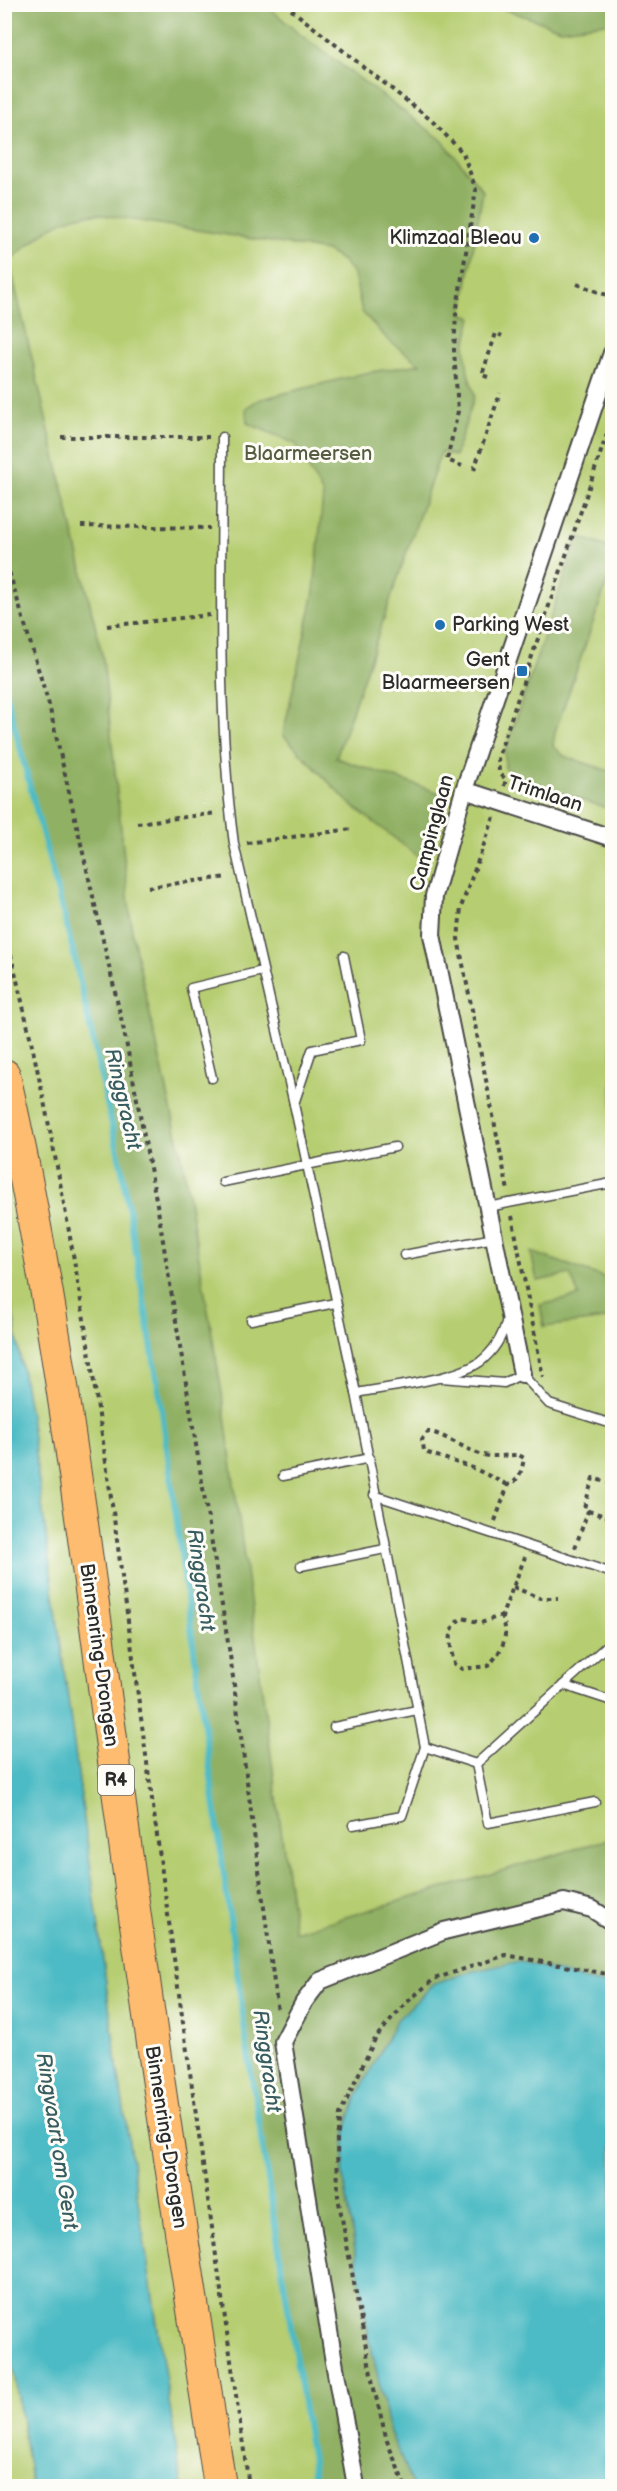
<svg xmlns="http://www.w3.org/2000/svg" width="617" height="2491" viewBox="0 0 617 2491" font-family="'Balsamiq Sans',sans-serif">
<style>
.green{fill:#b6cd71;stroke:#707c4e;stroke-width:1.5}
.forest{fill:#90b063;stroke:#5e6e47;stroke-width:1.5}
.water{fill:#4dbbc5;stroke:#3c7378;stroke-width:1.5}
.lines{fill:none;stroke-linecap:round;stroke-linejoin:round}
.stream{stroke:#4dbbc5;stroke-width:6}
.lane-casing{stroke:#494846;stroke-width:11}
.street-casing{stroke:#494846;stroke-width:20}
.highway-casing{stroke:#494846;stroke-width:34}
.path{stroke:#494846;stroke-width:4;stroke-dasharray:4.5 4.5;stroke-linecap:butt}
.lane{stroke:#fff;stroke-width:8}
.street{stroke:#fff;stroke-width:16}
.highway{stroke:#febc70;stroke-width:32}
.poi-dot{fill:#1f6fb2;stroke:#fdfcf7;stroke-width:2}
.labels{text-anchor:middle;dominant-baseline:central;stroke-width:6;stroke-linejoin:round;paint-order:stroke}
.shield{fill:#fdfcf7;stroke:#6a6a68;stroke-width:1.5}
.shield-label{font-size:18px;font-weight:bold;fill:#2b2b2b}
.poi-label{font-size:20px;fill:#2b2b2b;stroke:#fdfcf7;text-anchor:end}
.park-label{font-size:20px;fill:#555c40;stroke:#fdfcf7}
.street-label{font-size:20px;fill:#2b2b2b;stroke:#fdfcf7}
.water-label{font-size:21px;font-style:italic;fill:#375d61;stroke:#fdfcf7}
</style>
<rect width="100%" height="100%" fill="#fdfcf7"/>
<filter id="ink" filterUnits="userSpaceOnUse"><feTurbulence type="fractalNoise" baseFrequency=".0167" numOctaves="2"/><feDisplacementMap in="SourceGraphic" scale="12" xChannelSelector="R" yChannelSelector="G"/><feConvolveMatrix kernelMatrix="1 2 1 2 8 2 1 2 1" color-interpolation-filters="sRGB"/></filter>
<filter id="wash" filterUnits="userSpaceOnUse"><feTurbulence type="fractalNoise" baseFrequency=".008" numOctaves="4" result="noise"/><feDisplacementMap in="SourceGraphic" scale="24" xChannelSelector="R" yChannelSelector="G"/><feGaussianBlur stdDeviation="1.35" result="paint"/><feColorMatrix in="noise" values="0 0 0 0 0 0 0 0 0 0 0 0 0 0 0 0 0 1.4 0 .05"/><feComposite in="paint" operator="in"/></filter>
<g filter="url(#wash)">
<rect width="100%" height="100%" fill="#f6efde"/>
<g class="green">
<path d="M4 5H612V2486H182L117 2065 30 1416 5 1265Z"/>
<path d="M4 2308 32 2486H8L4 2464Z"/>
</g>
<g class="forest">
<path d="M5 5H266L297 32 442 140 483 191 462 314 472 317 465 346 468 373 475 395 455 456 441 452 336 758 440 793 424 861 349 803 283 735 314 592 323 495 296 444 247 423 246 408 258 400 365 373 420 364 389 341 362 312 354 274 343 261 327 251 97 214C58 214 38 238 9 261L103 659 132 933 182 1158 221 1387 295 1932 612 1838V1986L587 1981 396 2021 356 2099 346 2131 343 2174 369 2337 390 2432 413 2486H316L247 2047 160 1397 122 1170 72 947 5 687Z"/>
<path d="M492 5H612V22L561 29Z"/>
<path d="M578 536 612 549V568L555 732 553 746 564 756 612 772V810L526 782 505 768V751Z"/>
<path d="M531 1252 612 1280V1318L544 1327 540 1305 579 1296 570 1274 537 1281Z"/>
</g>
<g class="water">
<path d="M4 1265 30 1416 117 2065 182 2486H32L4 2308Z"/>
<path d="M520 1961 587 1981 612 1986V2486H413L390 2432 369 2337 343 2174 346 2131 356 2099 396 2021 433 1985 466 1973Z"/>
</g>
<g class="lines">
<path class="stream" d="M4 687 72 947 122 1170 160 1397 247 2047 316 2486"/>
</g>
</g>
<g filter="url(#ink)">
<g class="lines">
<defs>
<g id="lane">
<path d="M222 437C222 572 216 710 234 844L294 1104 356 1393"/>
<path d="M212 1078 191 988 262 971"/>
<path d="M294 1104 312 1050 361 1040 344 956"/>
<path d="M223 1182 395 1147"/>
<path d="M488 1207 612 1183"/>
<path d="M404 1255 494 1238"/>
<path d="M251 1320 335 1303"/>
<path d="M441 1378 504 1383 522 1374 549 1404 612 1424"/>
<path d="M283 1476 370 1458"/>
<path d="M374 1495 612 1573"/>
<path d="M301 1566 385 1549"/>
<path d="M563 1685 612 1701"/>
<path d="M334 1727 417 1710"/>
<path d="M425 1747 476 1764 612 1641"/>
<path d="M476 1764 488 1823 595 1802"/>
<path d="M353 1825 402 1816 425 1747 356 1393C388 1387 454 1380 480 1362 494 1351 503 1336 507 1319"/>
</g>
<g id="street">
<path d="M464 790 612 838"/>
<path d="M522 1374 432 935 434 896 464 790 612 353"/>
<path d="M356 2486 333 2356 283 2042 304 2002 320 1981 444 1931 564 1902 592 1909 612 1922"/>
</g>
<path id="highway" d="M4 1075C58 1313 86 1556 119 1798 149 2028 185 2257 220 2486"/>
</defs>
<use href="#lane" class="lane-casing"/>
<use href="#street" class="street-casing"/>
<use href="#highway" class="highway-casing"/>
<g class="path">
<path d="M284 4 431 120 463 153 476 190 456 314 454 350 458 411 447 460 462 466"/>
<path d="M577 284 612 297"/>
<path d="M488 377 482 375 496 333 502 336"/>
<path d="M61 437H209"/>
<path d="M474 470 500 393"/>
<path d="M81 526 210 528"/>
<path d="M4 555 49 705 124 1031 158 1210 230 1655 278 2012"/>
<path d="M107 626 210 615"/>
<path d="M504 786 506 780 499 772 498 757 612 419"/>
<path d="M494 817 461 907 458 939 508 1191"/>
<path d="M137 823 217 813"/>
<path d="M247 843 352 829"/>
<path d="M148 887 227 877"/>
<path d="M4 928C72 1193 107 1463 143 1733 177 1984 213 2235 249 2486"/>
<path d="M512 1216 543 1377"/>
<path d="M588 1511 612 1518"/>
<path d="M495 1521 508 1485C520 1481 522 1469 524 1458L519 1455C507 1455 492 1458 480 1454 466 1450 438 1431 428 1432L422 1439 424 1450 428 1453 473 1468 508 1485"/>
<path d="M575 1548 588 1511 584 1508 593 1478 612 1484"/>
<path d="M513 1587 540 1598H558"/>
<path d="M502 1615C509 1636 504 1649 488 1666L462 1669 454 1664C451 1649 445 1626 463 1618L481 1623 502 1615 525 1557"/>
<path d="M405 2486 387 2441 373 2385 338 2197 337 2140 340 2114 376 2037 406 2003 434 1979 506 1955 607 1974 612 1968"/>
</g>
<use href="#lane" class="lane"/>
<use href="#street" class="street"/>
<use href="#highway" class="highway"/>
</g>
</g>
<g class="poi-dot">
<circle cx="534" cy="238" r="6"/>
<circle cx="440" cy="625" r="6"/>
<rect x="516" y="665" width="12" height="12" rx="3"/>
</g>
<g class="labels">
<rect class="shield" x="98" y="1765" width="36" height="30" rx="4.5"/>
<g class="shield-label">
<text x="116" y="1780">R4</text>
</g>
<g class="poi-label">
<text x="522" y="238">Klimzaal Bleau</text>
<text x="452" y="625" text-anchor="start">Parking West</text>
<text x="510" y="660">Gent<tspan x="510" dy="23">Blaarmeersen</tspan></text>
</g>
<g class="park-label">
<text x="308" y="454">Blaarmeersen</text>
</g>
<g class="street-label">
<text transform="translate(545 794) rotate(18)">Trimlaan</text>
<text transform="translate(432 833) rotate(-75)">Campinglaan</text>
<text transform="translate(99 1655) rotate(82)">Binnenring-Drongen</text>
<text transform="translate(166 2137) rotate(81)">Binnenring-Drongen</text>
</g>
<g class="water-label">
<text transform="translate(123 1099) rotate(77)">Ringgracht</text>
<text transform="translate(201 1580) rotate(82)">Ringgracht</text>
<text transform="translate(267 2061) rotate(82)">Ringgracht</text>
<text transform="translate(57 2141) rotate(81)">Ringvaart om Gent</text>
</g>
</g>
<rect width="617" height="2491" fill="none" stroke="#fdfcf7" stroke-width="24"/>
</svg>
